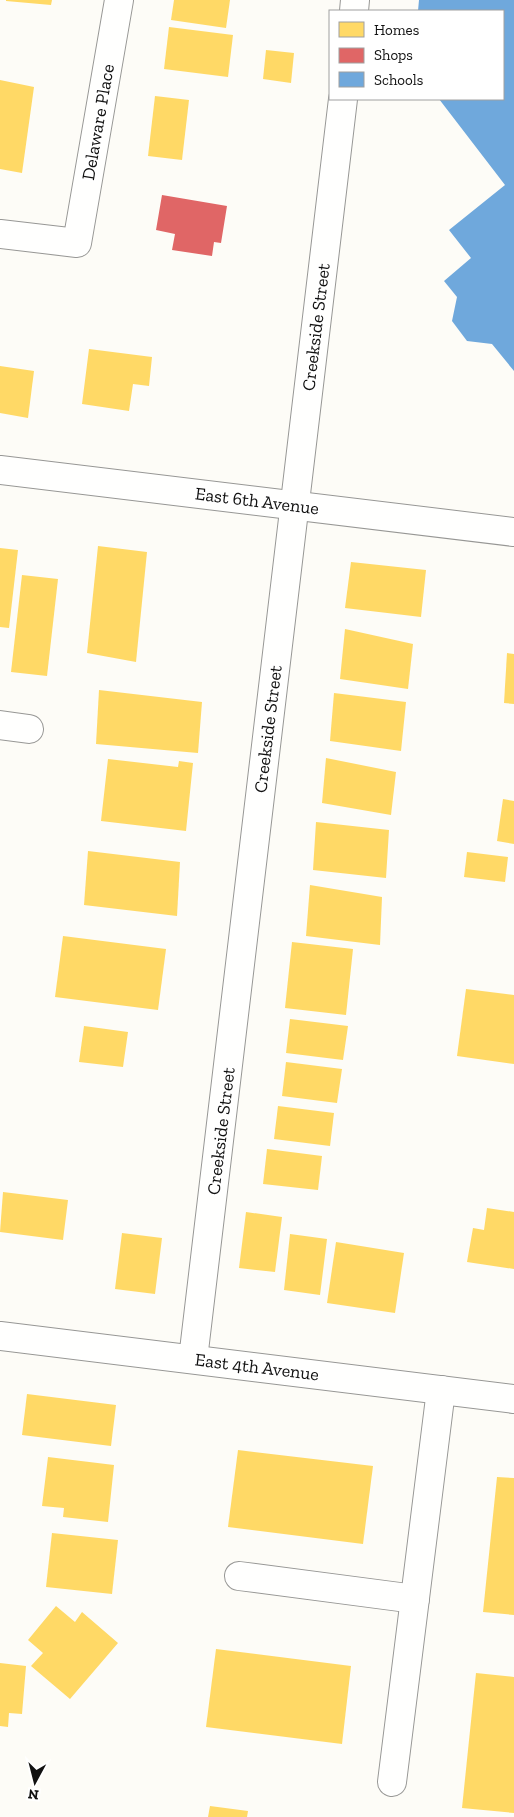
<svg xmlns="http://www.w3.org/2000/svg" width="514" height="1817" viewBox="0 0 514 1817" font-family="'Zilla Slab',serif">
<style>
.homes{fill:#ffd966}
.shops{fill:#e06666}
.schools{fill:#6fa8dc}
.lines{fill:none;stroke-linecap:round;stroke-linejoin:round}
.minor-casing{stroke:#979795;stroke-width:30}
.minor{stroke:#fffffe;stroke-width:28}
.labels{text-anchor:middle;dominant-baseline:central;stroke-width:5;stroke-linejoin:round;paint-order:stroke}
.street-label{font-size:18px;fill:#111;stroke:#fff}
</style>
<rect width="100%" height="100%" fill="#fdfcf7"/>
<g class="homes">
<path d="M6 0H52L51 5 6 1Z"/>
<path d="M174 0H230L226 28 171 20Z"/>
<path d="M169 27 233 35 228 77 164 69Z"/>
<path d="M266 50 294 53 291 83 263 79Z"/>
<path d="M0 80 34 87 22 173 0 169Z"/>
<path d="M155 96 189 100 182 160 148 156Z"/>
<path d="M89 349 152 357 149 386 133 384 129 411 82 404Z"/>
<path d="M0 366 34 371 28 418 0 413Z"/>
<path d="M98 546 147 552 136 662 87 653Z"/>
<path d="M0 548 18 550 9 628 0 627Z"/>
<path d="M351 562 426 570 421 617 345 608Z"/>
<path d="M22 575 58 579 47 676 11 672Z"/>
<path d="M345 629 413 644 408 689 340 679Z"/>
<path d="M507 653 514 654V704L504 703Z"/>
<path d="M99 690 202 702 198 753 96 744Z"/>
<path d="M334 693 406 702 401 751 330 741Z"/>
<path d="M326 758 396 772 391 815 322 803Z"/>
<path d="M108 759 178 767 179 761 193 763 186 831 101 821Z"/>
<path d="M503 799 514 801V844L497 841Z"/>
<path d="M316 822 389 830 386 878 313 870Z"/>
<path d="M88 851 180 862 177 916 84 905Z"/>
<path d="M467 852 508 857 505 882 464 877Z"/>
<path d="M310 885 382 897 380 945 306 936Z"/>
<path d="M63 936 166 949 158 1010 55 997Z"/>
<path d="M292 942 353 949 346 1015 285 1008Z"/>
<path d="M466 989 514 995V1064L457 1056Z"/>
<path d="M290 1019 348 1026 343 1060 286 1053Z"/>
<path d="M84 1026 128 1032 123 1067 79 1062Z"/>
<path d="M286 1062 342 1069 337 1103 282 1096Z"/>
<path d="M278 1106 334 1113 330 1146 274 1139Z"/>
<path d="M267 1149 322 1156 318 1190 263 1184Z"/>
<path d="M3 1192 68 1200 63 1240 0 1232Z"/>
<path d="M487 1208 514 1212V1269L467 1262 473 1228 484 1230Z"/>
<path d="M246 1212 282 1217 275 1272 239 1268Z"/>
<path d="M122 1233 162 1238 155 1294 115 1289Z"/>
<path d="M290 1234 327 1239 320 1295 284 1290Z"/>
<path d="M336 1242 404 1253 395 1313 327 1303Z"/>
<path d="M27 1394 116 1405 111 1446 22 1435Z"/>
<path d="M238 1450 373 1466 363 1544 228 1527Z"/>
<path d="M48 1457 114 1465 108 1522 63 1517 64 1508 42 1506Z"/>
<path d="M497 1477 514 1478V1615L483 1612Z"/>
<path d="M52 1533 118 1540 112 1594 46 1587Z"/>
<path d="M56 1606 75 1622 82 1612 118 1643 70 1699 31 1666 43 1653 28 1640Z"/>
<path d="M216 1649 351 1666 342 1744 206 1727Z"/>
<path d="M0 1663 26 1666 22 1714 9 1713 8 1727 0 1726Z"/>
<path d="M476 1673 514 1677V1813L462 1808Z"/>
<path d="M210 1806 248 1811 247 1817H208Z"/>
</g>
<path class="shops" d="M162 195 227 206 221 243 214 242 212 256 172 250 175 234 156 230Z"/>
<path class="schools" d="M419 0H514V371L492 344 467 341 452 321 457 297 444 281 471 258 449 230 505 185 439 99H503V11H418Z"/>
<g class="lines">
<defs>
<g id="minor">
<path d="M354 11 355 0"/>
<path d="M0 234 77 243 119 0"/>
<path d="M0 470 514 532"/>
<path d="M0 725 29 729"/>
<path d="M0 1336 514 1399"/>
<path d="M193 1359 343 99"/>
<path d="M239 1576 415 1599"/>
<path d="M392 1782 441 1390"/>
</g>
</defs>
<use href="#minor" class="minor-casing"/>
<use href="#minor" class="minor"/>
</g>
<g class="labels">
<g class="street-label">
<text transform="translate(98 122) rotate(-80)">Delaware Place</text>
<text transform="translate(316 327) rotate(-83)">Creekside Street</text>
<text transform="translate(257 501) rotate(7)">East 6th Avenue</text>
<text transform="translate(268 729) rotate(-83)">Creekside Street</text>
<text transform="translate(221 1131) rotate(-83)">Creekside Street</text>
<text transform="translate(257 1367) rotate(7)">East 4th Avenue</text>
</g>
</g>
<rect x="329" y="10" width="175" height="90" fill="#ffffff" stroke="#a0a0a0"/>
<rect x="339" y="22" width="25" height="15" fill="#ffd966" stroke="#a0a0a0"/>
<text x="374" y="35" font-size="15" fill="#111111">Homes</text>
<rect x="339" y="48" width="25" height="15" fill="#e06666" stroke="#a0a0a0"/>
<text x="374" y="60" font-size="15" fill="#111111">Shops</text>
<rect x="339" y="72" width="25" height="15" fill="#6fa8dc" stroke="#a0a0a0"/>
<text x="374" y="85" font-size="15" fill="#111111">Schools</text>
<g transform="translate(35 1782) rotate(187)" stroke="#ffffff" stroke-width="4" paint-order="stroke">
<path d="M0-4L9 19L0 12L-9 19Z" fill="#111111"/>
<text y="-8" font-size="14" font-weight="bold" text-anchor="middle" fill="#111111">N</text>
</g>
</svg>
